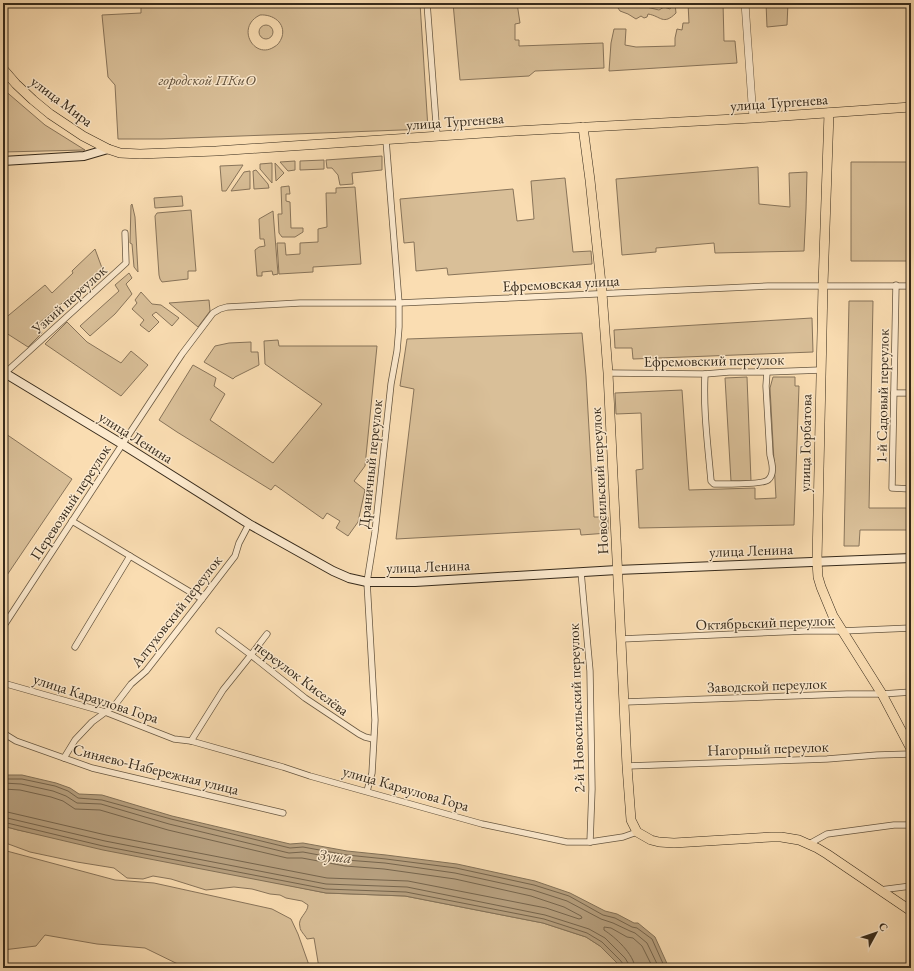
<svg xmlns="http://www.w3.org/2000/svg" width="914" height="971" viewBox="0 0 914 971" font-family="'EB Garamond',serif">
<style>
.green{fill:#d9bf98;stroke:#88745a;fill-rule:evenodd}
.water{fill:#b7a07f;stroke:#837157}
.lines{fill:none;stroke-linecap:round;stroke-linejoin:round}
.shore{stroke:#76654d;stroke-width:1}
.minor-casing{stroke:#675741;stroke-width:7}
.tertiary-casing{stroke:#675741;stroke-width:8}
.secondary-casing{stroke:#362a1b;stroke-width:10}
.primary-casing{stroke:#362a1b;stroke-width:10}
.minor{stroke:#fce9cd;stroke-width:5.5}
.tertiary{stroke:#fce9cd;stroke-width:7}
.secondary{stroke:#fce9cd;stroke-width:8}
.primary{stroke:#faddb2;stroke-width:9}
.labels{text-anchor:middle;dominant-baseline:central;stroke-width:3;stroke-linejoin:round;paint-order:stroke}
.park-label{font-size:15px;font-style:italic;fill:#5f4f3a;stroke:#fce9cd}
.street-label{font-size:15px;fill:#362a1b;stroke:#fce9cd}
.water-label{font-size:16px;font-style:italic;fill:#5d4d39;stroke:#fce9cd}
</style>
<rect width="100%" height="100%" fill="#faddb2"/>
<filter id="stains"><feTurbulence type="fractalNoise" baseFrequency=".005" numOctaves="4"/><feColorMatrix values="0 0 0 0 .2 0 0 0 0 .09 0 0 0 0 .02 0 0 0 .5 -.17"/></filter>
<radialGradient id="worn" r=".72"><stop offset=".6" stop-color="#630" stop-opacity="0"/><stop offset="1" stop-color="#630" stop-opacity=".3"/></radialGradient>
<g class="green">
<path d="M141 3H420L428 129 161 139H118L115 85 108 77 102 15 141 13ZM260 15C273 14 286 23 282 37 280 42 278 45 274 47 254 60 235 27 260 15Z"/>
<path d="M453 3H517L520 23 515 24V40H519V46L603 43 604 68 535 71 529 76 460 80Z"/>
<path d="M672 3H675L676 13C663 26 661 16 648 14L647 17 644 18 641 16 636 19 628 14 620 11 618 8C622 6 628 4 632 6L638 5 659 10 664 7 670 9 672 6Z"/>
<path d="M688 3H723L724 41H735L737 63 609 71 611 43 614 29H626L625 45 636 47 675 46V38L677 29 682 30 683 23H689Z"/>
<path d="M766 3H788L787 25 767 27Z"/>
<circle cx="266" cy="32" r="7"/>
<path d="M3 89 45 125 85 150 3 152Z"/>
<path d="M382 156V170L352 173 353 184 340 185 338 175 332 168H327L326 160Z"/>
<path d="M324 160V169L300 170V161Z"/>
<path d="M295 161V170L288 171 280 162Z"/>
<path d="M851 162H911V201H908L907 241H911V261H851Z"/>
<path d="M272 163V183L260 169V164Z"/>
<path d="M275 163 284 173 276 181Z"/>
<path d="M243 165 226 191H222L220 166Z"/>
<path d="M758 167 759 204 790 207 789 173 807 172 806 209 804 251 715 253 714 243 656 248V252L622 255 616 179Z"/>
<path d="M256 170 268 184 269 188 254 189 253 171Z"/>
<path d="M250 171V189L231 191 244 172Z"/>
<path d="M565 178 573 252 591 251 592 264 448 275 447 268 416 271 414 242 404 243 400 199 513 189 517 221 534 219 531 181Z"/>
<path d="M289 186 290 194H286V201L290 202 291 228H303V232L295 237H282L279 233 278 214H282L281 187Z"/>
<path d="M355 187 361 264 313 267V272L279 274 277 243H285L286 255 300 254V243L318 242V229L327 227 326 193H336V188Z"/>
<path d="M182 196 183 206 155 208 154 198Z"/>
<path d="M132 204 135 217 138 272 134 267 132 244 130 243 131 205Z"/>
<path d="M191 210 196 271H188V279L162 282 160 279 159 275 155 216 157 213Z"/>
<path d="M273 211 278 274 273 275 272 271 262 272V276H257L255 250 259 247 265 246 264 239H260L259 219Z"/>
<path d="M95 249 102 268 37 325 42 333 28 347 3 331V320L45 285 52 293 73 273 72 271 74 269Z"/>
<path d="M129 273 132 278 126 284 132 294 115 314 90 336 80 326 119 291 115 285Z"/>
<path d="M141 292 152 304 161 305 179 318 172 326 156 312 152 315 159 322 149 332 140 325 144 320 132 309 137 303 135 300Z"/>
<path d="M209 300 210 311 198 327 169 303Z"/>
<path d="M849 301H873L869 508H911V530H860L859 546H844Z"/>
<path d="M812 318 813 352 633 359 632 348H615L614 330Z"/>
<path d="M67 322 87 342 121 363 131 351 148 365 121 396 45 344Z"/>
<path d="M582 333 586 376 594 517H608V533L581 535 580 529 396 539 414 389 400 386 407 339Z"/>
<path d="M278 340 279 346H377L365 466 354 481 365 490 358 522 348 536 336 528 340 521 327 513 323 519 275 485 271 490 177 432 159 420 193 365 216 378 214 386 225 394 210 420 273 463 322 404 265 364 264 341Z"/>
<path d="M251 342V352H258L259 365 235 377 233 379 204 362 215 346 229 343Z"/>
<path d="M747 377 751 481H731L725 378Z"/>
<path d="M773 377H795V386H799L794 525 639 528 636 470 643 469 641 413 616 414 615 393 682 390 689 490 755 488V499L776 498 770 388Z"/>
<path d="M3 432 72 479 3 581Z"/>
<path d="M3 826 18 830 326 893 405 896 543 923 586 937 600 946 617 963 621 968H319L314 938 307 939C305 935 300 931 300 927 297 918 308 913 308 905L302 901 286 898 280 895 270 894 252 889 234 887 206 890 171 879 153 876 143 879 127 878 114 868 77 862 30 852 3 842Z"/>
<path d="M3 850 115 880 154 883 272 909 291 919 298 934 310 968H186L145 948 97 944 45 935 36 946 3 950Z"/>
</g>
<path class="water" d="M3 774 8 775H22L56 783 70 788 79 794 102 795 172 816 290 844 303 843 347 851 386 855 457 864 535 881 570 893 605 911 617 914 634 923H638L655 937 669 968H621L617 963 600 946 586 937 543 923 405 896 326 893 103 850 18 830 3 826Z"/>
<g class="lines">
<g class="shore">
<path d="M3 778 8 779H22L55 786 68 791 78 798 102 800 171 819 290 848 303 847 347 855 386 859 456 868 534 885 569 896 603 915 615 918 632 927 637 928 652 939 665 968"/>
<path d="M3 783 21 784 53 791 66 796 77 803 101 804 169 824 289 853 303 852 346 860 385 863 455 873 533 890 567 901 601 919 613 923 630 931 635 933 647 943 659 968"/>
<path d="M3 789 20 790 51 797 63 801 75 809 100 810 168 830 287 858H302L345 866 384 869 455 879 531 896 564 907 581 916 582 918 579 919 546 908 408 881 327 878 106 835 3 811"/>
<path d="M3 817 105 841 326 884 407 887 545 915 589 929 605 938 625 958 628 963 629 968"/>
<path d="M3 822 103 846 326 889 406 892 544 919 587 933 602 942 620 960 624 965V968"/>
<path d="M635 968C634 954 615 937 604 930V927L611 928 627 937 633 938 642 946 653 968"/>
</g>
<defs>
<g id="minor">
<path d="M427 3 437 136"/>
<path d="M896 285 892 488 911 489"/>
<path d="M5 373 126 263 125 233"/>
<path d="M608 373 705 374 729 372H767L821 370"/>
<path d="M705 374C703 410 708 446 711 481L714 484C724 484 762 485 768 480 775 474 772 463 770 455L766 386 767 372"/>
<path d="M894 393H911"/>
<path d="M72 521 130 556 202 599"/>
<path d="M581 572 590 671 592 789 590 842"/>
<path d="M3 627 110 463 182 354 213 313 220 309 227 307 300 303H399L768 286H911"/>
<path d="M219 631 251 655 305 698 359 734 365 737 373 739"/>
<path d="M621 639 805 631H842L911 628"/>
<path d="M75 647 130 556"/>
<path d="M3 683 105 712 174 739 191 741 283 767 310 776 482 824 567 842H590L623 837 637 832"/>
<path d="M624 702 847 694H882L911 692"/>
<path d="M3 733 16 741 92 768 283 813"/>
<path d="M191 741 223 690 251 655 267 634"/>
<path d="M64 758 75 740 92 722 115 705 131 684 146 671 202 599 235 556 239 543 249 524"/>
<path d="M627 766 827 759 877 755 911 754"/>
<path d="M367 791 372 773 375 720 367 582 375 532 391 384 397 351 399 327V303L386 140"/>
<path d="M809 844 827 834 894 825H911"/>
<path d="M880 890 911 886"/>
</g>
<path id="tertiary" d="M745 3 753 118"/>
<g id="secondary">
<path d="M3 161 84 156 108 149"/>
<path d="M3 372 122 444 249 524 333 571 349 578 367 582H415L617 570 911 558"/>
</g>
<g id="primary">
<path d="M3 69 16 84 33 100 50 114 83 136 108 149 120 153 140 154 216 151 515 131 753 118 911 107"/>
<path d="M829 113 823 285 817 561 818 577 821 587 833 616 882 694 911 749"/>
<path d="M583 127 590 180 602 293 608 373 627 766 631 820 637 832 651 840 659 842 674 843 771 837H781L799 840 817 848 827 854 911 911"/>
</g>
</defs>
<use href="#minor" class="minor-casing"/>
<use href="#tertiary" class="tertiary-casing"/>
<use href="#secondary" class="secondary-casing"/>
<use href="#primary" class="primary-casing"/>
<use href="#minor" class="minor"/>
<use href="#tertiary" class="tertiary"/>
<use href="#secondary" class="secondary"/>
<use href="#primary" class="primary"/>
</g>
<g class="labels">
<g class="park-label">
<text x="207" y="79">городской ПКиО</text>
</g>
<g class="street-label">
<text transform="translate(62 101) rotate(37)">улица Мира</text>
<text transform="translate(779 102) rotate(-4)">улица Тургенева</text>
<text transform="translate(455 121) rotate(-4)">улица Тургенева</text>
<text transform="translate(561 283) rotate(-3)">Ефремовская улица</text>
<text transform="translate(69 299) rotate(-42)">Узкий переулок</text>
<text transform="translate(714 360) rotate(-1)">Ефремовский переулок</text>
<text transform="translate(882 396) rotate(-89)">1-й Садовый переулок</text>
<text transform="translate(136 437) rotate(32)">улица Ленина</text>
<text transform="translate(805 443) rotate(-89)">улица Горбатова</text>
<text transform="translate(370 464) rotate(-84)">Драничный переулок</text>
<text transform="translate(599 481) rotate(-93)">Новосильский переулок</text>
<text transform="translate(70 502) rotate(-57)">Перевозный переулок</text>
<text transform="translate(751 550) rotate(-2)">улица Ленина</text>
<text transform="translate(428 566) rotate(-2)">улица Ленина</text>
<text transform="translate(176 611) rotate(-52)">Алтуховский переулок</text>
<text transform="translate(765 622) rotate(-2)">Октябрьский переулок</text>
<text transform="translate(302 678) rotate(37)">переулок Киселёва</text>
<text transform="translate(767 685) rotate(-2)">Заводской переулок</text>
<text transform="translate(96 698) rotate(18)">улица Караулова Гора</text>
<text transform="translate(576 708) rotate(-92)">2-й Новосильский переулок</text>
<text transform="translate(768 748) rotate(-2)">Нагорный переулок</text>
<text transform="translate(156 769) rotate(14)">Синяево-Набережная улица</text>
<text transform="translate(406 788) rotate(16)">улица Караулова Гора</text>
</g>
<g class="water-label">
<text transform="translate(335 856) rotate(6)">Зуша</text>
</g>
</g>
<rect width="914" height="971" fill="none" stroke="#faddb2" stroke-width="16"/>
<rect x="4" y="4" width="906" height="963" fill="none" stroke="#362a1b" stroke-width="2"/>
<rect x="8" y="8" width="898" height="955" fill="none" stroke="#362a1b"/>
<g transform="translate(876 933) rotate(50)" stroke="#fce9cd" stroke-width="3" paint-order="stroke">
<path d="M0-3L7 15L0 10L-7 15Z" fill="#362a1b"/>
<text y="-6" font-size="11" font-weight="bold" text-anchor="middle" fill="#362a1b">С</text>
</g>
<rect width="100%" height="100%" filter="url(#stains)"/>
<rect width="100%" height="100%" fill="url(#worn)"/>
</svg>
